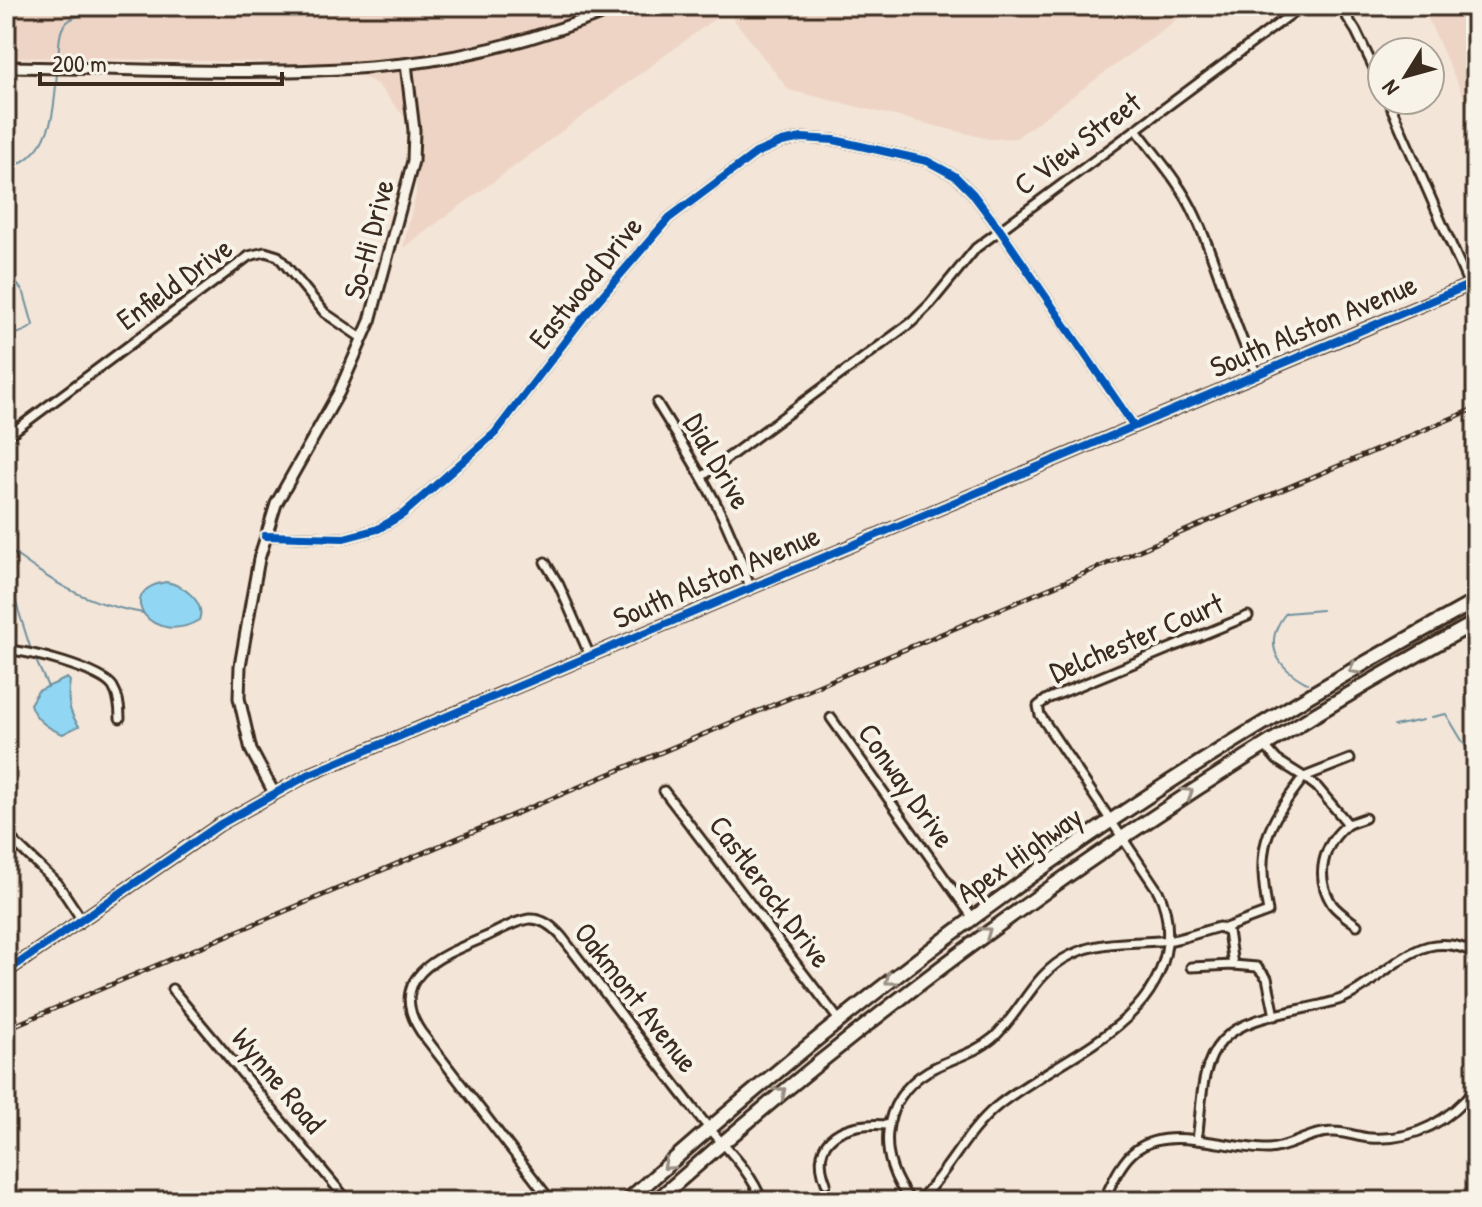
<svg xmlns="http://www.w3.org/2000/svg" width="1482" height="1207" viewBox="0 0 1482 1207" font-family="'Patrick Hand',sans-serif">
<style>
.built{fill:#eed4c4}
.water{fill:#91d6f3;stroke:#6f919e;stroke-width:2}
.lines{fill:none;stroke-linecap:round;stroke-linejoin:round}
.stream{stroke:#6f919e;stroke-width:2}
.minor-casing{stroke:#3b2a1e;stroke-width:13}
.tertiary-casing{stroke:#3b2a1e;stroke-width:15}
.primary-casing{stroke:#3b2a1e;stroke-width:18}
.minor{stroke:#f7f3e8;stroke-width:7}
.tertiary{stroke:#f7f3e8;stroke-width:9}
.primary{stroke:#f7f3e8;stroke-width:12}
.rail-casing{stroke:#3b2a1e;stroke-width:5}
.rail{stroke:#f7f3e8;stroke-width:2;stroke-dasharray:6;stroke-linecap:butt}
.cycleway-casing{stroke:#f7f3e8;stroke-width:13}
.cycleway{stroke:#0057b8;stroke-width:8}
.oneway{stroke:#998e83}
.labels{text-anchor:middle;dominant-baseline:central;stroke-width:8;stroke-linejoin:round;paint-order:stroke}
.street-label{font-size:30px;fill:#3b2a1e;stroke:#f7f3e8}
</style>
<rect width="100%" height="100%" fill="#f3e5d8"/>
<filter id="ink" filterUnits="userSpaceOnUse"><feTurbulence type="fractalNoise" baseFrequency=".0125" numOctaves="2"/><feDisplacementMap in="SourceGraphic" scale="16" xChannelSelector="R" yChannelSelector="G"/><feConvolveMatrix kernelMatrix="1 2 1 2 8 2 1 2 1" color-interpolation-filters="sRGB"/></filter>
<g filter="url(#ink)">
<g class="built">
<path d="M6 6H732L403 248 416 194 417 155 412 134 403 115 377 84 346 68 303 63 6 57Z"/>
<path d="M744 6H1195L1016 138 989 139 789 90 731 16Z"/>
<path d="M1437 6H1476V124L1425 12Z"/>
</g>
<g class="water">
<path d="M166 582C183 585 206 602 199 620 153 648 111 591 166 582Z"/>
<path d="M67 678 70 681C67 700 68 711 79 726L63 734C49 729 34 719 30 704L38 691Z"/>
</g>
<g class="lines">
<g class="stream">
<path d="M58 63C59 53 58 38 62 29 69 13 96 13 110 6"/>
<path d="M6 177C12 166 21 164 30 156 55 134 54 104 57 73"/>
<path d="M6 289 8 285H18L24 293 33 325C26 334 13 331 6 342"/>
<path d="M6 548C56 584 81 602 143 613"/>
<path d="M6 571 31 650"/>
<path d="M34 656 48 687"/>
<path d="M1307 683C1276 667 1262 643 1286 613L1322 610"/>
<path d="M1432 717 1446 714 1476 764"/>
<path d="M1394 726 1423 720"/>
<path d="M1363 1201C1398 1188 1404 1196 1438 1196 1451 1196 1463 1192 1476 1190"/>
</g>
<defs>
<g id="minor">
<path d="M1340 6 1356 31 1382 85"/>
<path d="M1388 100 1469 285"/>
<path d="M1136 129C1156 156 1181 184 1195 215 1219 267 1232 323 1257 374"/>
<path d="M657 403C694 463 731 520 750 588"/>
<path d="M6 437 249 256 265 252 278 256 325 313 363 339"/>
<path d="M703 476 912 322 930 304 976 248 1302 6"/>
<path d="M265 536 344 538 378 529 403 514 495 433 583 318 669 218 756 153 782 142 802 138 834 140 927 161 955 176 972 193 1000 230 1134 426"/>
<path d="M545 562 559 585 590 656"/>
<path d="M6 650C27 650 102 670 113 687 119 697 120 708 120 718"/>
<path d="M831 718 973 918"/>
<path d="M1350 759 1304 777 1317 787 1348 824C1323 844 1314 876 1332 904 1338 912 1349 919 1357 925"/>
<path d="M664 791 839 1020"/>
<path d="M1348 824 1365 818"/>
<path d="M6 834 58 884 82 920"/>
<path d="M1225 928 1268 912C1256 847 1264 829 1304 777L1277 760 1264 745"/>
<path d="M1191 967 1233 965 1257 967 1267 978 1275 1016"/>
<path d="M172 989 348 1201"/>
<path d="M1197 1140C1202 1107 1199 1066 1222 1041 1246 1013 1306 1012 1341 999 1373 986 1396 955 1429 946 1445 942 1463 946 1476 954"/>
<path d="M826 1183C807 1137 848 1121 887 1125"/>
<path d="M551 1201 421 1032C384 977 442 955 483 938 497 932 514 921 529 919 543 918 553 927 561 936 608 996 653 1057 700 1117 721 1144 750 1168 762 1201"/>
<path d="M911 1201C876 1160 879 1100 928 1071 949 1059 974 1054 993 1038 1022 1012 1033 973 1071 955 1102 939 1138 944 1172 940 1188 937 1203 931 1219 927L1228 931 1233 965"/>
<path d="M918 1201C948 1173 964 1134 996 1107 1054 1059 1157 1029 1167 944 1169 925 1167 908 1158 891L1040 715 1038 706 1047 699 1248 616"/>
<path d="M1103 1201C1112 1184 1120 1162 1136 1150 1170 1124 1229 1150 1269 1149 1290 1148 1311 1131 1334 1132 1346 1132 1358 1137 1370 1138 1414 1141 1449 1121 1476 1088"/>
</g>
<g id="tertiary">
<path d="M6 67C136 68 274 78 403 64 478 56 552 34 621 6"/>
<path d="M274 793 251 750 239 698 240 666 251 603 259 559 276 504 339 392 370 321 413 161 414 130 406 64"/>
<path d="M6 972 219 825 308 775 1476 282"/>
</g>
<g id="primary">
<path d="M627 1201C770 1073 920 952 1078 843 1206 755 1340 675 1476 601"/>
<path d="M656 1201C908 977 1180 784 1476 622"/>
</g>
</defs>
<use href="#minor" class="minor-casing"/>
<use href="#tertiary" class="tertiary-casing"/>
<use href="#primary" class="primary-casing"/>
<use href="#minor" class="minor"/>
<use href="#tertiary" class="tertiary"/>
<use href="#primary" class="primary"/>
<defs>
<path id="rail" d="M6 1029 1476 408"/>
</defs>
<use href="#rail" class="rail-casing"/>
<use href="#rail" class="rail"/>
<defs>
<g id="cycleway">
<path d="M265 536 344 538 378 529 403 514 495 433 583 318 669 218 756 153 782 142 802 138 834 140 927 161 955 176 972 193 1000 230 1134 426"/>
<path d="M6 972 219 825 308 775 1476 282"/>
</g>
</defs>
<use href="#cycleway" class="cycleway-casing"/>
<use href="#cycleway" class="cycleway"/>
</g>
<defs><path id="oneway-chevron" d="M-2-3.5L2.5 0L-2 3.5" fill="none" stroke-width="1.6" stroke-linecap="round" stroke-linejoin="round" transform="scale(2)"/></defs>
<g class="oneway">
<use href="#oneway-chevron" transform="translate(1354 669) rotate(150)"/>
<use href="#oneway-chevron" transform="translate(1188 793) rotate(-33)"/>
<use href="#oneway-chevron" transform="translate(986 932) rotate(-36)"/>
<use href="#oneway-chevron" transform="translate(890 980) rotate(143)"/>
<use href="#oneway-chevron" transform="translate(781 1092) rotate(-40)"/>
<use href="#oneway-chevron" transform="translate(668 1165) rotate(138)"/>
</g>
</g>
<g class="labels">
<g class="street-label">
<text transform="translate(1077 143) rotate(-37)">C View Street</text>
<text transform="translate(368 239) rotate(-75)">So-Hi Drive</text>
<text transform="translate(585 282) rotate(-51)">Eastwood Drive</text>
<text transform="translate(174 283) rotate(-36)">Enfield Drive</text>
<text transform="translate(1313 325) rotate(-23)">South Alston Avenue</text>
<text transform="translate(718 461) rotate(60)">Dial Drive</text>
<text transform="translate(716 576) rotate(-23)">South Alston Avenue</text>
<text transform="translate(1136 637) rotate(-23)">Delchester Court</text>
<text transform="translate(907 785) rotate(55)">Conway Drive</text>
<text transform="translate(1019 854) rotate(-35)">Apex Highway</text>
<text transform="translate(771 891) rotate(53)">Castlerock Drive</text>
<text transform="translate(637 997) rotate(52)">Oakmont Avenue</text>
<text transform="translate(279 1080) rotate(50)">Wynne Road</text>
</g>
</g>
<rect width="1482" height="1207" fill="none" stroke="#f7f3e8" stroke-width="32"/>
<rect x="16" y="16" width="1450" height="1175" fill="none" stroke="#3b2a1e" stroke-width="3" filter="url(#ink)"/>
<g transform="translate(1406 76) rotate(233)"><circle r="38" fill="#f7f3e8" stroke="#aca397" stroke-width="2"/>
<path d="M0-6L14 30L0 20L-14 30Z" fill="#3b2a1e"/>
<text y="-12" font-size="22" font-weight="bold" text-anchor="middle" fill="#3b2a1e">N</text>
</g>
<path d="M40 72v12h242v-12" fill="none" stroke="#3b2a1e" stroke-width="4"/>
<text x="52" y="72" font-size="24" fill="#3b2a1e" stroke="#f7f3e8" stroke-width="6" paint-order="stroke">200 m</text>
</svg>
